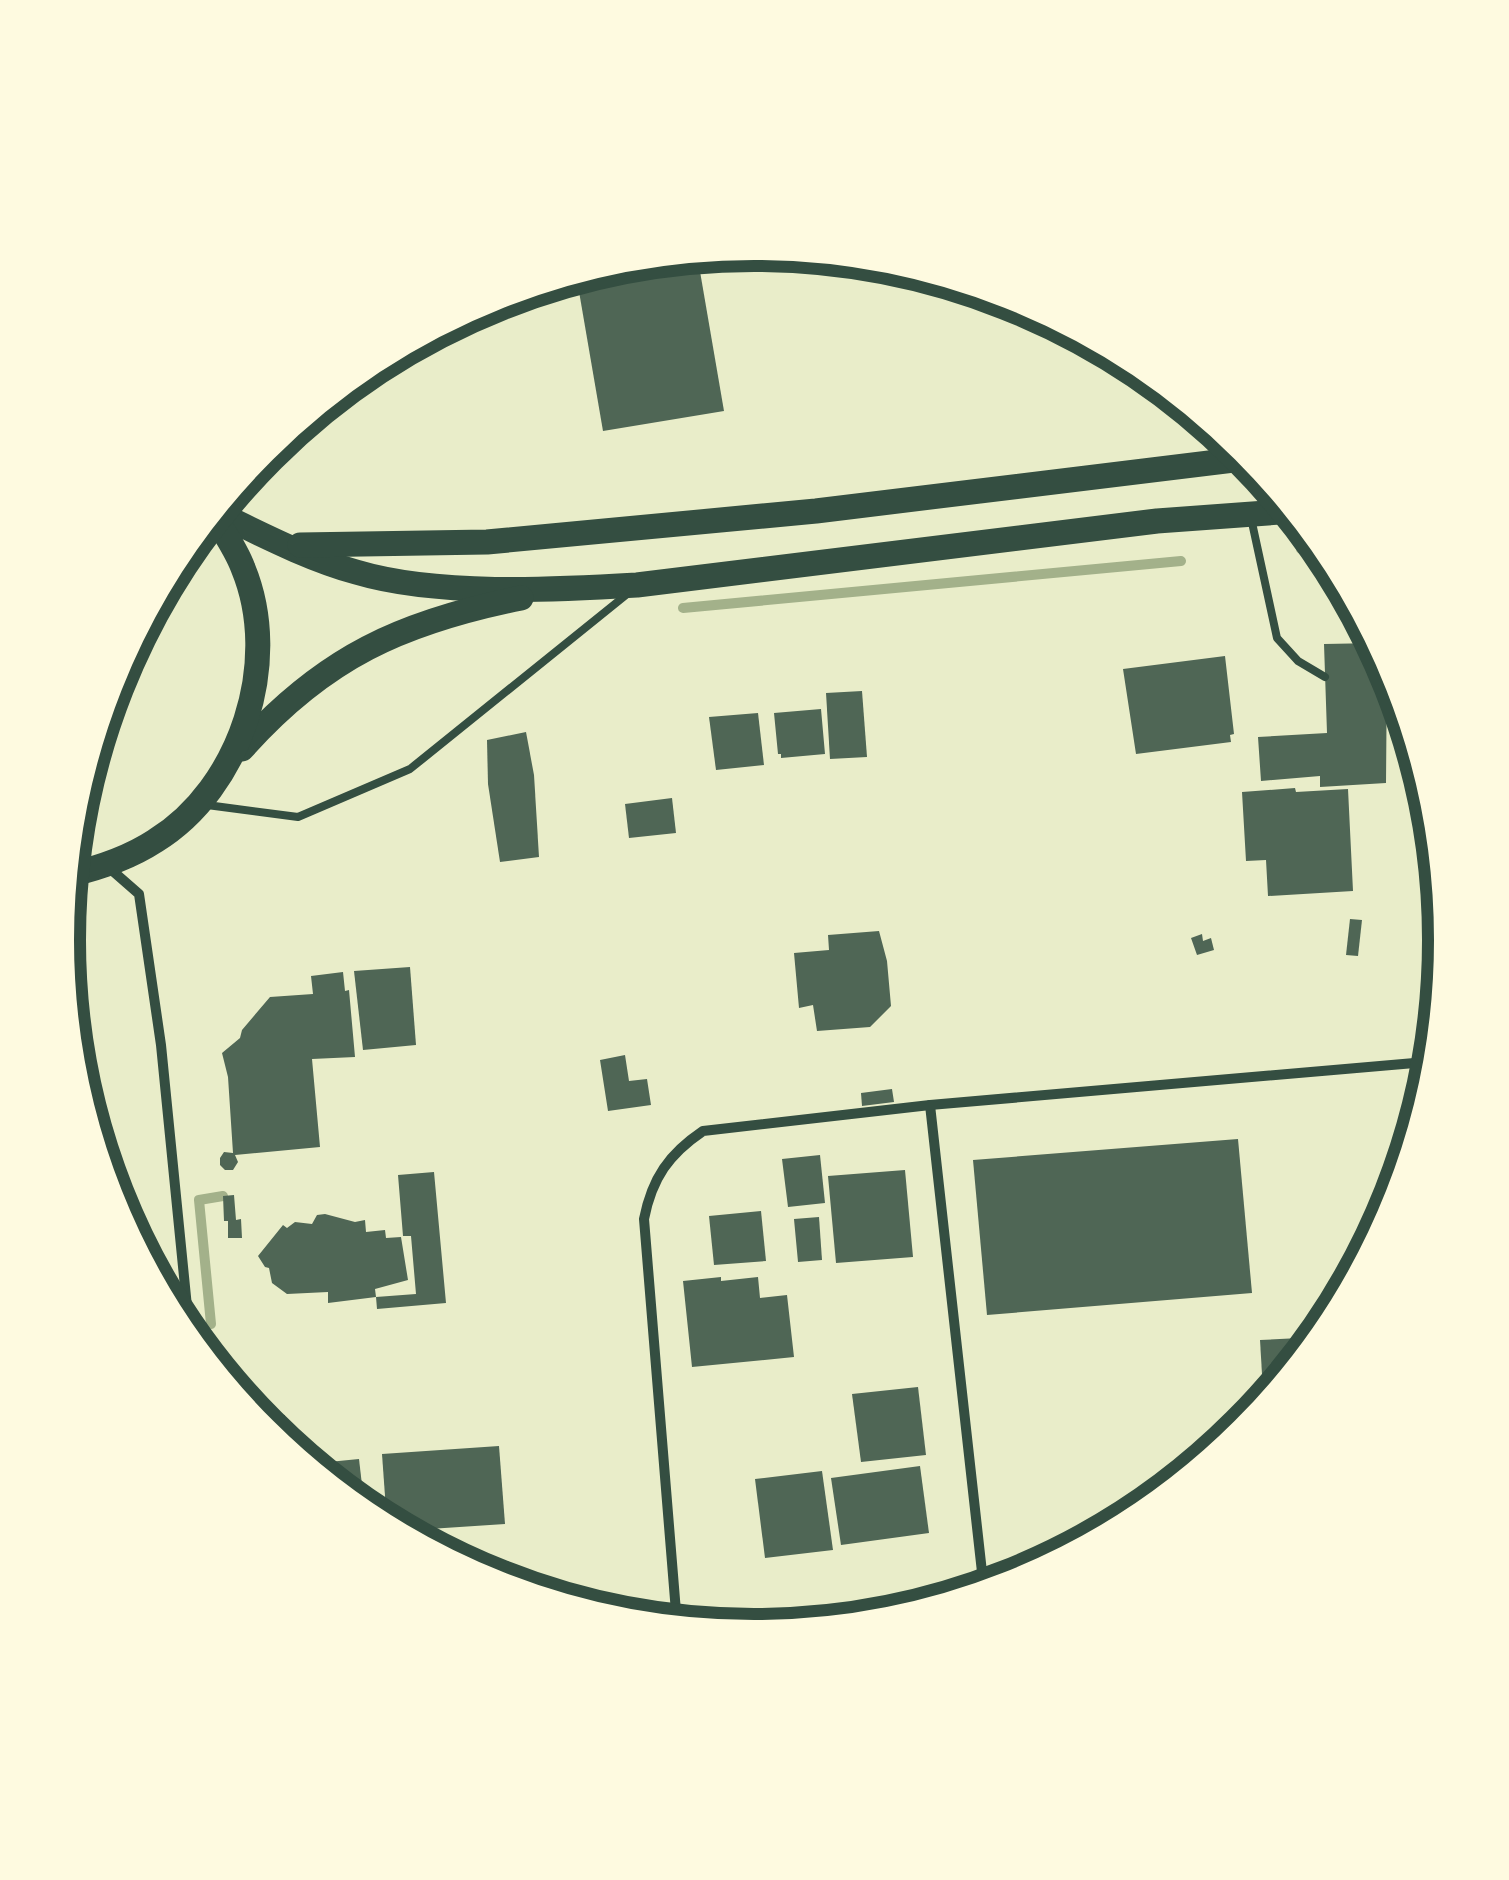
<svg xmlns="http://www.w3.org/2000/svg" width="1509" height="1880" viewBox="0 0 1509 1880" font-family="Mulish,sans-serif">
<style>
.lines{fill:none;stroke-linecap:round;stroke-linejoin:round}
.stream{stroke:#a3b18a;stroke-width:10}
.building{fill:#4f6655}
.service{stroke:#344e41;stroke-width:8}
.minor{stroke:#344e41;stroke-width:10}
.primary{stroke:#344e41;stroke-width:25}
.rim{fill:none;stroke:#344e41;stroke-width:12}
</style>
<rect width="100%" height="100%" fill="#e9edc9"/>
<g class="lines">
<g class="stream">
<path d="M1301 549 1323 547"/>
<path d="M683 608 1181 561"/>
<path d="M211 1324 199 1200 223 1196"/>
</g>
</g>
<g class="building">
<path d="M697 254 724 411 603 431 576 274 620 261Z"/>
<path d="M1377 643 1387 662 1386 783 1320 787V776L1261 781 1258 737 1327 733 1324 644Z"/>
<path d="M1225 656 1234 734 1230 735 1231 742 1136 754 1123 669Z"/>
<path d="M862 691 867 757 830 759 826 693Z"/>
<path d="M821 709 825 754 781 758V754H778L774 713Z"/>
<path d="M758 713 764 765 716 770 709 717Z"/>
<path d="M526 732 534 775 539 857 500 862 488 784 487 740Z"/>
<path d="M1295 788 1296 792 1348 789 1353 891 1268 896 1266 860 1246 861 1242 792Z"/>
<path d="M672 798 676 833 629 838 625 804Z"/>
<path d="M1350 919 1362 920 1358 956 1346 955Z"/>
<path d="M879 931 887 961 891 1006 870 1027 817 1031 813 1005 799 1008 794 953 829 950 828 935Z"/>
<path d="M1202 934 1203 941 1211 938 1214 950 1197 955 1191 938Z"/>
<path d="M410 967 416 1045 363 1050 354 971Z"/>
<path d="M343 972 345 991 349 990 355 1057 312 1059 320 1147 235 1155 238 1162 233 1170H225L220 1165V1158L224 1152 233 1153 228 1077 222 1053 240 1038 242 1030 270 997 313 994 311 976Z"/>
<path d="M625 1055 629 1081 647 1079 651 1105 608 1111 600 1060Z"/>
<path d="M892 1089 894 1102 862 1106 861 1093Z"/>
<path d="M1238 1139 1252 1293 987 1315 973 1160Z"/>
<path d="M820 1155 825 1203 788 1207 782 1159Z"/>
<path d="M905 1170 913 1257 836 1263 828 1176Z"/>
<path d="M434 1172 446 1303 377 1309 376 1297 416 1294 411 1236H403L398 1175Z"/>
<path d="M234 1195 236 1220 241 1219 242 1238H228V1221H224L223 1196Z"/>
<path d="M761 1211 766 1261 714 1265 709 1216Z"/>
<path d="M325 1214 355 1222 365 1220 366 1232 385 1230 386 1238 401 1237 408 1280 375 1289 376 1297 328 1303V1292L287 1294 272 1283 269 1268 265 1267 258 1256 283 1225 287 1228 295 1222 312 1224 317 1215Z"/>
<path d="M819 1217 822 1260 798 1262 794 1219Z"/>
<path d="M721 1277V1281L758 1277 760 1298 787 1295 794 1357 692 1367 683 1281Z"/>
<path d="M1319 1337 1276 1390 1263 1391 1260 1340Z"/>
<path d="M918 1387 926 1455 861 1462 852 1394Z"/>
<path d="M273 1415H285L284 1445 272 1435Z"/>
<path d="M499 1446 505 1524 399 1531 387 1524 382 1454Z"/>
<path d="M359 1459 365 1511 308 1464Z"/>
<path d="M920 1466 929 1533 841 1545 831 1478Z"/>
<path d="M822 1471 833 1550 765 1558 755 1479Z"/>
</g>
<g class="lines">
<g class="service">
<path d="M1251 518 1277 638 1298 661 1325 677"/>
<path d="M1387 671 1391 670"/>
<path d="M207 805 298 817 410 769 626 595"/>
</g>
<g class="minor">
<path d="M107 866 139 894 161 1045 190 1337"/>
<path d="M930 1105 984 1590"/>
<path d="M677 1624 644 1219C652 1178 669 1154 703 1131L930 1105 1426 1062 1433 1071"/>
</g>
<g class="primary">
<path d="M215 512C261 534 306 558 356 572 436 596 553 590 637 585L1157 521 1294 511"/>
<path d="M300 545 487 542 816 511 1250 458"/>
<path d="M242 749C324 657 402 622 521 598"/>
<path d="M69 875C99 868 129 858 155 841 241 788 282 662 243 568 236 549 223 531 213 514"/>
</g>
</g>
<path d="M0 0H1509V1880H0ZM80 940a674 674 0 1 1 1348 0a674 674 0 1 1-1348 0Z" fill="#fefae0" fill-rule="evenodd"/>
<path class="rim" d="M80 940a674 674 0 1 1 1348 0a674 674 0 1 1-1348 0Z"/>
</svg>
